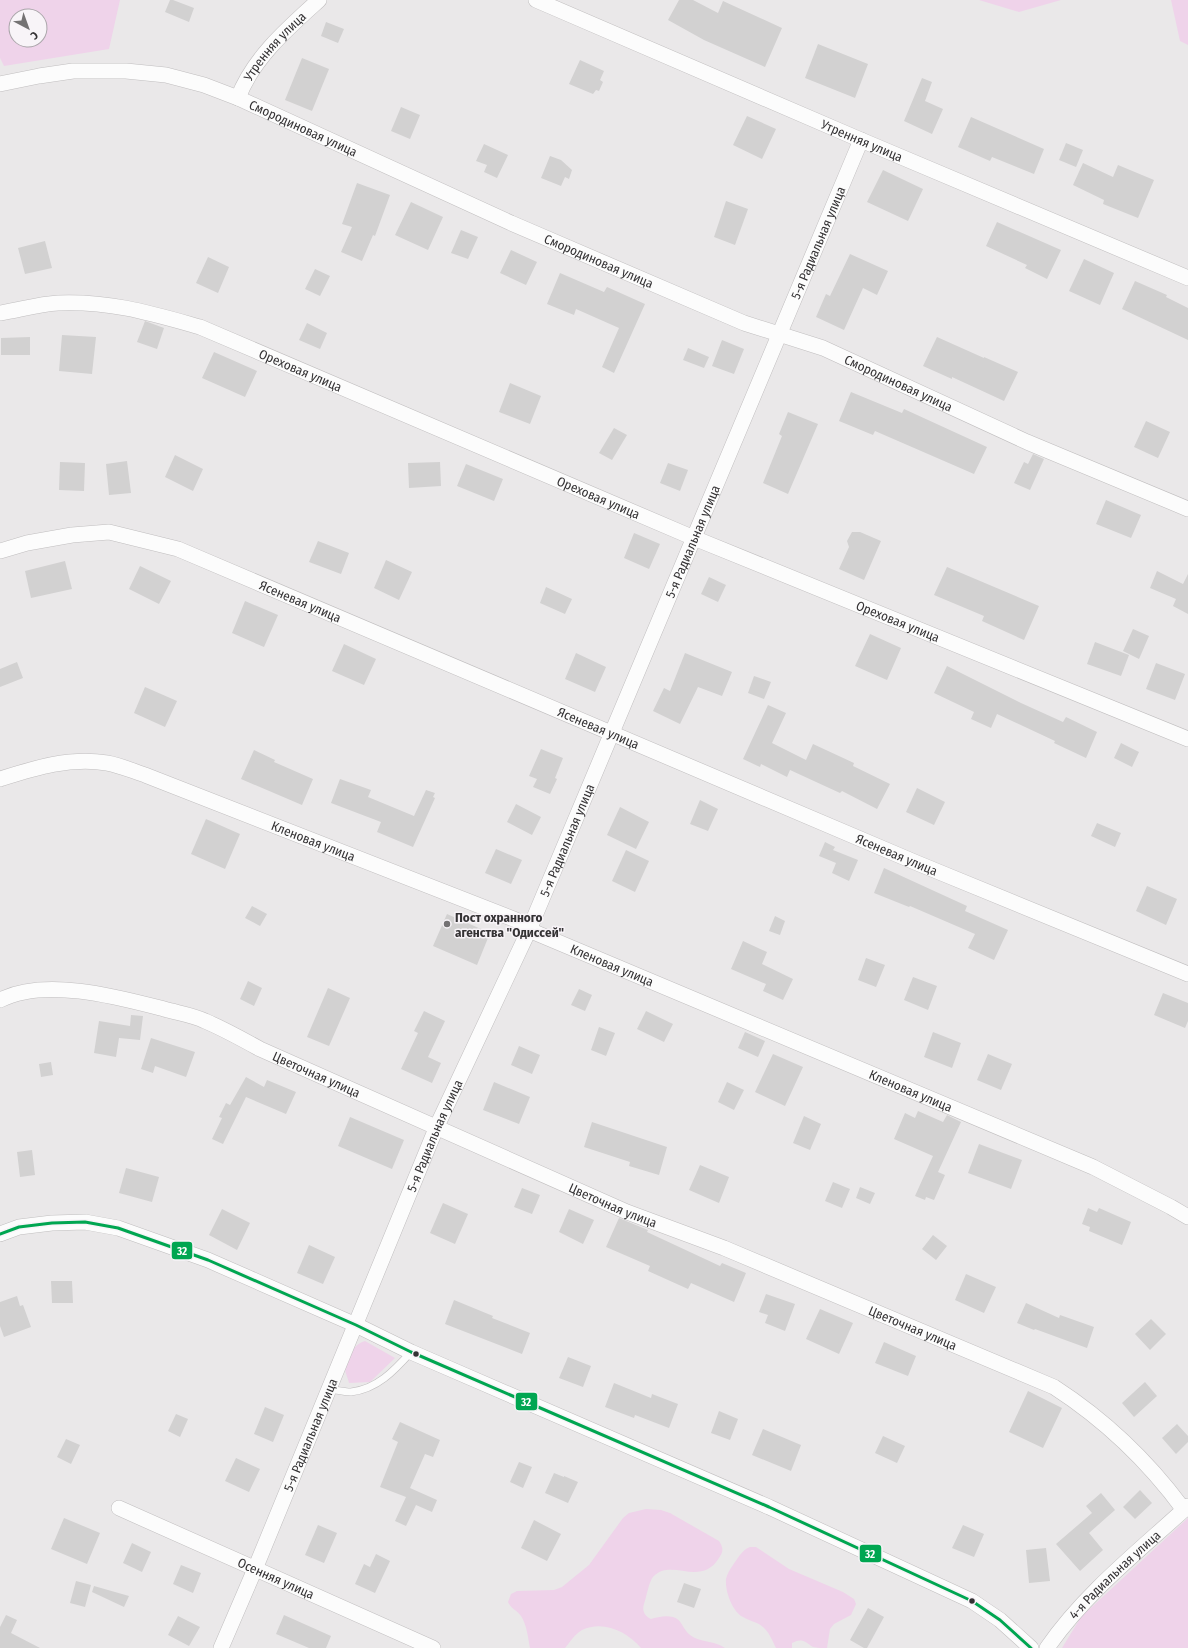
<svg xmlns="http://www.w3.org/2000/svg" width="1188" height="1648" viewBox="0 0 1188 1648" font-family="'Fira Sans Condensed',sans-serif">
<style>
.green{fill:#efd3ea;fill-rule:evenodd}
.building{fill:#d2d1d1}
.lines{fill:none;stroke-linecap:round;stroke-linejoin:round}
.lane-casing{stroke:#c0bebf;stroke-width:8}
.street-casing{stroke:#c0bebf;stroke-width:16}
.lane{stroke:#fcfcfc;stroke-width:7}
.street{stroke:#fcfcfc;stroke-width:15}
.bus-1-casing{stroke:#f8f4f8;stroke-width:6}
.bus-1{stroke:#00a651;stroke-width:3}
.poi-dot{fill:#747273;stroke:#f8f4f8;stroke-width:1.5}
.bus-dot{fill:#343234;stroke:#f8f4f8;stroke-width:1.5}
.labels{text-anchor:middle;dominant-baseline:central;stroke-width:3;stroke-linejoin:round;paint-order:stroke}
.street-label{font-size:13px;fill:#343234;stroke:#f8f4f8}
.poi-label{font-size:13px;font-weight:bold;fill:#343234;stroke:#f8f4f8;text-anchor:start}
.line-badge{stroke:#f8f4f8;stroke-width:1.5}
.badge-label{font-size:11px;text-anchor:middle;font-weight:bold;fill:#fff}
</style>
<rect width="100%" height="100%" fill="#eae8e9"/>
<g class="green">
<path d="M0 0H120L109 49 4 66 0 58ZM16 16H40V40H16Z"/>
<path d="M979 0H1061L1019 12Z"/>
<path d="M1171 0H1188V45L1180 41Z"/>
<path d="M365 1341 395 1358 370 1382 349 1383C348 1378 345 1373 345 1368 346 1357 354 1344 365 1341Z"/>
<path d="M646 1509 661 1510 670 1513 719 1541C723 1547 724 1551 719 1558 701 1587 673 1559 655 1575 649 1579 647 1596 644 1604 642 1610 644 1616 651 1619 657 1617 666 1615 673 1617 682 1619 683 1630 690 1635 700 1643 714 1640 725 1648H641C627 1632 604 1620 582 1630 575 1634 570 1642 565 1648H530C528 1638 527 1625 521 1616 517 1610 511 1609 508 1602L511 1594 517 1591 554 1590 562 1587 589 1565 623 1518 629 1513Z"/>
<path d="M1188 1518V1648H1062L1081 1617Z"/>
<path d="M750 1547H756L789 1569 843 1592 854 1599 856 1604 851 1615 834 1624 830 1629 827 1648C823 1648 817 1648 813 1647 804 1641 802 1638 792 1643V1648H776C773 1642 770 1634 765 1629 759 1622 751 1622 743 1617 732 1611 725 1591 726 1579 727 1574 730 1569 733 1565 738 1558 742 1550 750 1547Z"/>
</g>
<g class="building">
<path d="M170 0H173L194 8 189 22 165 12Z"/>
<path d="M679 0H693L718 13 723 1 782 28 765 67 704 40 668 20Z"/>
<path d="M326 22 344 29 338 43 321 36Z"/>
<path d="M818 44 868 64 855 98 805 78Z"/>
<path d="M302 58 329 69 312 111 285 100Z"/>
<path d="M580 60 604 71 600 80 603 82 599 91 596 90 593 94 569 84Z"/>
<path d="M922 78 932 82 925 101 943 109 932 134 904 121Z"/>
<path d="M401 107 420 115 410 139 391 131Z"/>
<path d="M747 116 776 129 762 159 733 145Z"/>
<path d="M971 117 1044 149 1034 174 992 157 990 161 958 147Z"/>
<path d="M1066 143 1083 150 1076 167 1059 160Z"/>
<path d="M484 144 508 155 497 178 484 172 487 165 476 161Z"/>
<path d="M550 156 561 160 572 170 569 179 565 177 561 186 541 178Z"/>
<path d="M1083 163 1113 177 1118 165 1154 180 1138 218 1103 204 1104 200 1073 185Z"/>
<path d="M883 170 923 189 908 221 867 202Z"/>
<path d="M357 183 390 195 375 236 373 235 362 261 341 252 352 227 342 224Z"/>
<path d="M726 201 748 209 735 245 714 237Z"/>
<path d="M411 202 443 217 428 250 395 235Z"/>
<path d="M997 222 1061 250 1047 279 1025 268 1027 265 986 246Z"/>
<path d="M461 230 478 237 468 259 451 253Z"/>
<path d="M45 241 52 268 25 274 18 248Z"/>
<path d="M511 250 537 262 526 285 500 273Z"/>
<path d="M850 254 888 271 877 295 863 288 844 330 816 317 826 294 830 296Z"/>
<path d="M208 257 229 267 218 293 196 283Z"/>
<path d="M1084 259 1114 273 1100 305 1069 291Z"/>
<path d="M315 269 330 276 320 296 305 289Z"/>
<path d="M560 273 604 292 607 287 645 304 614 373 602 367 619 328 576 309 574 315 547 304Z"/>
<path d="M1135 281 1167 295 1166 297 1188 308V340L1122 309Z"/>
<path d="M145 321 164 328 157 349 137 342Z"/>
<path d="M307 323 327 333 320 349 299 340Z"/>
<path d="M62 335 96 337 92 374 59 371Z"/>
<path d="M30 337V355H1V338Z"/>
<path d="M937 337 984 358V357L1018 372 1004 401 952 377V379L923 366Z"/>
<path d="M722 340 744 349 734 374 712 366Z"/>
<path d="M688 348 709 357 704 368 683 360Z"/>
<path d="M214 352 257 371 245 397 202 378Z"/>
<path d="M510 383 541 396 530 424 499 412Z"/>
<path d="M851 392 902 413 904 409 987 447 974 474 875 431 873 435 839 421Z"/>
<path d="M788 412 818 424 788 494 763 483 782 436 779 434Z"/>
<path d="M1146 421 1170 432 1158 458 1134 447Z"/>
<path d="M614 428 627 435 612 460 599 453Z"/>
<path d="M1033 454 1044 459 1030 490 1014 483 1024 462 1028 464Z"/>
<path d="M175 455 203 469 193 491 165 477Z"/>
<path d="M127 461 131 493 109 495 106 464Z"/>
<path d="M60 462 85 463 84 491 59 490Z"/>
<path d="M440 462 441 486 409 488 408 463Z"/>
<path d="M668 463 688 470 680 491 660 483Z"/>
<path d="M466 464 503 479 494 501 457 486Z"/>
<path d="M1106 500 1141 515 1131 538 1096 524Z"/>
<path d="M852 532H860L881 541 864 580 839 569 849 547 847 541Z"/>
<path d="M634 533 660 544 649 569 624 558Z"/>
<path d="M318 541 349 553 341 574 309 562Z"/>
<path d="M386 560 412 572 399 600 374 588Z"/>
<path d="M65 561 72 589 31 598 25 571Z"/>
<path d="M140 566 171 581 159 604 129 589Z"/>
<path d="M947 567 1039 606 1024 640 982 621 984 616 934 595Z"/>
<path d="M1157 571 1183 584 1188 574V614L1173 606 1176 599 1150 588Z"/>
<path d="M709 577 726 585 718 602 701 594Z"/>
<path d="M546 587 572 599 565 614 540 603Z"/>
<path d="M245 601 278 615 264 647 232 633Z"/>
<path d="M1133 629 1149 636 1139 659 1123 651Z"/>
<path d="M870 634 901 648 887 680 855 666Z"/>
<path d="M1095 642 1129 655 1121 676 1087 664Z"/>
<path d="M344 644 376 659 364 685 332 671Z"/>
<path d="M576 653 606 667 595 692 565 679Z"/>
<path d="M685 653 732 672 722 696 698 687 680 724 653 711 664 688 670 691Z"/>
<path d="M17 662 23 678 0 687V669Z"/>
<path d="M1156 663 1185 674 1175 700 1146 689Z"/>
<path d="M947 666 1021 703 1063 722 1066 717 1097 732 1086 758 1054 743 1055 741 997 714 991 728 971 719 974 712 934 693Z"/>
<path d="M754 676 771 682 764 699 748 693Z"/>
<path d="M145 687 177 701 165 727 134 713Z"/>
<path d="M768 705 786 713 772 743 806 760 813 744 854 763 853 766 890 784 877 809 842 791 840 793 790 770 787 777 761 764 760 767 743 759Z"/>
<path d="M1121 743 1139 752 1132 767 1114 758Z"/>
<path d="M541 749 563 758 555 778 557 779 550 794 533 787 537 779 529 776Z"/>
<path d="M254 750 275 760 274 762 313 779 302 805 241 779Z"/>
<path d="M340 779 371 790 368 797 414 816 426 790 435 793 433 797 435 798 413 847 377 832 381 822 331 803Z"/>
<path d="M917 788 945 802 934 825 906 812Z"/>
<path d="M700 800 718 809 708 831 690 824Z"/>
<path d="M516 804 541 817 532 835 507 822Z"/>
<path d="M620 807 649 822 636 849 607 835Z"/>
<path d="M206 819 240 834 225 869 191 854Z"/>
<path d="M1097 823 1121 833 1115 847 1091 836Z"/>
<path d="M825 842 835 847 833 850 858 860 849 881 832 873 836 863 819 856Z"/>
<path d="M496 849 522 860 511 884 485 873Z"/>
<path d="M626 850 649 861 635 892 612 881Z"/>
<path d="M884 868 967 906 965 911 1008 930 994 960 968 948 975 934 910 906 909 907 874 893Z"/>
<path d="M1147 886 1177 899 1166 925 1136 911Z"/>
<path d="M252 906 267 914 260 926 245 918Z"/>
<path d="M447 914 490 933 477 965 433 946Z"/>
<path d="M775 916 785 921 780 935 769 931Z"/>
<path d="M743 941 767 952 762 964 793 979 783 1000 763 991 766 984 731 969Z"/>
<path d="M866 958 885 965 876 987 858 980Z"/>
<path d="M913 977 937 986 928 1010 904 1000Z"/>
<path d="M248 981 262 988 254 1006 240 999Z"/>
<path d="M328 988 350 998 329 1046 307 1037Z"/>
<path d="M579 989 592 995 585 1011 571 1005Z"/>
<path d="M1163 993 1188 1003V1021L1185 1028 1154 1015Z"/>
<path d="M424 1011 445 1021 428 1057 441 1063 432 1083 401 1069 418 1033 414 1031Z"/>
<path d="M646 1011 673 1024 664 1042 637 1029Z"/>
<path d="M131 1015 143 1016 140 1040 119 1038 116 1057 94 1053 99 1021 130 1026Z"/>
<path d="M599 1027 615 1033 606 1056 591 1050Z"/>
<path d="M745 1032 765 1041 758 1057 738 1048Z"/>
<path d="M933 1032 961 1043 952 1068 924 1057Z"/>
<path d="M151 1038 195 1052 186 1077 155 1066 153 1073 141 1069Z"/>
<path d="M519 1046 540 1055 532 1074 511 1065Z"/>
<path d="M773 1054 803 1067 785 1106 755 1092Z"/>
<path d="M988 1054 1012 1064 1001 1090 977 1080Z"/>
<path d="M51 1062 53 1075 41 1077 39 1064Z"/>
<path d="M246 1077 264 1087 267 1080 296 1092 286 1114 246 1097 223 1144 212 1139 222 1118 219 1117 226 1103 230 1105Z"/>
<path d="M494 1082 530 1097 519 1124 483 1110Z"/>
<path d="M727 1082 744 1090 734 1110 718 1102Z"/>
<path d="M918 1111 943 1122 947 1115 961 1122 938 1172 945 1175 934 1200 926 1197 925 1200 915 1196 933 1156 894 1139 905 1113 915 1118Z"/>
<path d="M804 1116 821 1124 810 1150 793 1143Z"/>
<path d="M350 1117 404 1140 392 1169 338 1146Z"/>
<path d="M592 1122 667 1147 659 1175 629 1166 630 1162 584 1147Z"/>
<path d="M979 1144 1022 1160 1011 1189 968 1173Z"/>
<path d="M32 1150 35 1175 20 1177 17 1152Z"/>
<path d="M700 1165 729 1177 719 1203 689 1190Z"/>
<path d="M126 1168 159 1177 152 1202 119 1193Z"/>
<path d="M833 1182 850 1189 842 1208 825 1201Z"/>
<path d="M860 1187 875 1193 870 1204 856 1198Z"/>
<path d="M522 1188 540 1195 532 1214 514 1207Z"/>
<path d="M443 1203 468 1214 455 1244 430 1233Z"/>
<path d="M1088 1208 1097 1212 1099 1208 1131 1222 1122 1245 1089 1231 1090 1227 1082 1224Z"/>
<path d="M222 1209 250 1223 237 1250 209 1235Z"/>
<path d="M569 1209 594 1220 583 1244 559 1232Z"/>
<path d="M619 1218 648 1230 647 1232 720 1266 722 1263 746 1273 734 1302 691 1283 688 1289 648 1271 650 1266 606 1247Z"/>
<path d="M933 1235 947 1246 936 1260 922 1249Z"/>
<path d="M309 1245 335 1257 323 1284 297 1273Z"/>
<path d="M966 1274 996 1287 984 1313 955 1300Z"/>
<path d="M51 1281H72L73 1303H52Z"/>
<path d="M766 1294 795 1304 785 1331 765 1323 768 1315 759 1312Z"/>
<path d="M17 1296 20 1306 23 1305 31 1327 4 1337 0 1326V1302Z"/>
<path d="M454 1300 493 1316 492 1318 530 1333 522 1354 445 1324Z"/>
<path d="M1026 1303 1059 1318 1060 1315 1094 1327 1087 1348 1035 1329 1034 1330 1017 1323Z"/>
<path d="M820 1309 853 1323 839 1354 806 1339Z"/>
<path d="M1151 1319 1166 1334 1150 1350 1135 1334Z"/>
<path d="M884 1342 916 1356 908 1376 875 1363Z"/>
<path d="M568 1357 591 1366 583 1387 559 1378Z"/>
<path d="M1145 1382 1157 1396 1134 1417 1122 1403Z"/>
<path d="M614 1383 651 1398 652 1394 678 1404 669 1428 635 1415 634 1418 605 1407Z"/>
<path d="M1028 1391 1062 1408 1043 1448 1009 1432Z"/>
<path d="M265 1407 284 1415 273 1442 254 1434Z"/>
<path d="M719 1411 738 1419 730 1440 711 1433Z"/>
<path d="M176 1414 188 1419 180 1437 168 1431Z"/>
<path d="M400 1422 440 1440 433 1457 425 1454 410 1488 437 1500 432 1512 416 1505 406 1526 395 1521 406 1497 380 1487 398 1442 392 1439Z"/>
<path d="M1177 1424 1188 1436V1442L1176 1454 1162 1438Z"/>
<path d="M763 1429 801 1445 791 1471 752 1455Z"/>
<path d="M883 1436 905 1446 897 1463 875 1453Z"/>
<path d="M66 1439 80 1445 71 1464 57 1457Z"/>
<path d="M236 1458 260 1469 249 1492 225 1481Z"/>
<path d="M519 1462 532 1467 523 1488 510 1482Z"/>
<path d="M554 1473 564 1477V1476L578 1482 568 1503 545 1493Z"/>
<path d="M1140 1490 1152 1503 1135 1519 1123 1507Z"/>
<path d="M1101 1493 1115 1510 1089 1533 1103 1550 1080 1571 1056 1544 1092 1513 1086 1506Z"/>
<path d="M64 1518 100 1533 87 1564 51 1549Z"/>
<path d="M534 1520 561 1534 547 1561 521 1548Z"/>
<path d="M318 1525 337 1533 324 1563 305 1555Z"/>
<path d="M963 1525 984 1534 974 1557 952 1548Z"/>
<path d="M132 1543 151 1552 142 1572 123 1563Z"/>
<path d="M1046 1548 1050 1581 1029 1583 1026 1550Z"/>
<path d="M376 1554 390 1561 375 1593 355 1584 364 1564 370 1567Z"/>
<path d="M181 1565 201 1573 193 1593 173 1584Z"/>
<path d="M76 1581 91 1585 85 1607 70 1603Z"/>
<path d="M684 1583 701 1589 694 1608 677 1602Z"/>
<path d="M94 1586 129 1596 124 1607 92 1592Z"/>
<path d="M868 1608 884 1617 867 1648H864L850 1640Z"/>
<path d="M6 1615 17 1620 11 1633 40 1648H0V1627Z"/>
<path d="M284 1615 331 1636 326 1648H309L276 1634Z"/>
<path d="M178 1616 200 1627 189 1646 168 1635Z"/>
</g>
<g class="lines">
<defs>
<path id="lane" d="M329 1389C336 1390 344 1392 351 1392 377 1389 394 1371 411 1352"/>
<g id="street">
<path id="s1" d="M536 0 861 140 1188 278"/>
<path id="s2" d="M0 84 39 76 73 71H126L166 75 204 85 238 98 511 223 744 323 823 348 1027 442 1188 509"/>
<path id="s3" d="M238 98C253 58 288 28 319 0"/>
<path id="s4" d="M0 313C19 310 39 304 58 303 111 301 150 313 200 327L694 538 1188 739"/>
<path id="s5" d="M0 551 27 543 72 535 109 532 178 549 917 863 1188 974"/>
<path id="s6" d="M0 779C35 768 69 757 107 763 119 765 133 771 145 775L516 920 529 930 1093 1167 1171 1207 1188 1217"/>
<path id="s7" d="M0 1000C45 977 118 997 164 1009 178 1013 193 1015 205 1021 224 1029 242 1039 260 1049L627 1212 724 1248 1054 1387C1105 1420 1148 1461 1184 1510"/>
<path d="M0 1234 19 1227 52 1223 85 1222 118 1228 208 1260 356 1325 411 1352 769 1507 972 1601 1000 1620 1031 1648"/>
<path id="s8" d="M119 1508 433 1648"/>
<path id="s9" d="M221 1648 255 1569 437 1126 529 930 861 140"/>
<path id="s10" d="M1047 1648C1085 1593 1139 1551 1188 1506"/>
</g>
</defs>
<use href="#lane" class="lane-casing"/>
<use href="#street" class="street-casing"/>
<use href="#lane" class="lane"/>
<use href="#street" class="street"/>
<defs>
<path id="bus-1" d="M0 1234 19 1227 52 1223 85 1222 118 1228 208 1260 356 1325 411 1352 769 1507 972 1601 1000 1620 1031 1648"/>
</defs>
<use href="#bus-1" class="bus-1-casing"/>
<use href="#bus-1" class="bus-1"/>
</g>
<circle class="poi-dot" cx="447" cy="924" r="4"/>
<g class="bus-dot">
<circle cx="416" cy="1354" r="3.5"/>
<circle cx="972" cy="1601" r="3.5"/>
</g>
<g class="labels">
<g class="street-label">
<text stroke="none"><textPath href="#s3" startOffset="64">Утренняя улица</textPath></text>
<text stroke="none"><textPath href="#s2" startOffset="315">Смородиновая улица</textPath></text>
<text stroke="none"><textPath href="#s1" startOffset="355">Утренняя улица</textPath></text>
<text stroke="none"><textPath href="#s9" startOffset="1527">5-я Радиальная улица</textPath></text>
<text stroke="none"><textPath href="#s2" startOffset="639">Смородиновая улица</textPath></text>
<text stroke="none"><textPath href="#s4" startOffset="313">Ореховая улица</textPath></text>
<text stroke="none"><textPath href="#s2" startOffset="963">Смородиновая улица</textPath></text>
<text stroke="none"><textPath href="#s4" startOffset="637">Ореховая улица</textPath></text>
<text stroke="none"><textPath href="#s9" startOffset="1203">5-я Радиальная улица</textPath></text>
<text stroke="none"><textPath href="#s5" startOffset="315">Ясеневая улица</textPath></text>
<text stroke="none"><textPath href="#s4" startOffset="961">Ореховая улица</textPath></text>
<text stroke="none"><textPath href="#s5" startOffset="639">Ясеневая улица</textPath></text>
<text stroke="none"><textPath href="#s9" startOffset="879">5-я Радиальная улица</textPath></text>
<text stroke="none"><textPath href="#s6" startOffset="330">Кленовая улица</textPath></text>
<text stroke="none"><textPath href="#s5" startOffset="963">Ясеневая улица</textPath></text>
<text stroke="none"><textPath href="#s6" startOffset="654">Кленовая улица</textPath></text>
<text stroke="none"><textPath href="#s7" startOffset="334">Цветочная улица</textPath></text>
<text stroke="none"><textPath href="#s6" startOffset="978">Кленовая улица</textPath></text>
<text stroke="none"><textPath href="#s9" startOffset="555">5-я Радиальная улица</textPath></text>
<text stroke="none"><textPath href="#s7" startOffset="658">Цветочная улица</textPath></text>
<text stroke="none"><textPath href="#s7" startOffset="982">Цветочная улица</textPath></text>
<text stroke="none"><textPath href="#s9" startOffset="231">5-я Радиальная улица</textPath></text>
<text stroke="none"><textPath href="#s10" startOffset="100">4-я Радиальная улица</textPath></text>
<text stroke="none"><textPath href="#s8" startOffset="172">Осенняя улица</textPath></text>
</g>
<g class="poi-label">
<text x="455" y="917">Пост охранного<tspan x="455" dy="15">агенства "Одисcей"</tspan></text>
</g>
</g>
<g class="line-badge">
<rect x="171" y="1241" width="22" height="19" rx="4" fill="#00a651"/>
<rect x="515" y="1392" width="23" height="19" rx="4" fill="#00a651"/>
<rect x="859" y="1544" width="23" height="19" rx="4" fill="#00a651"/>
</g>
<g class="badge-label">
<text x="182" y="1255">32</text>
<text x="526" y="1406">32</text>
<text x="870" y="1558">32</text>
</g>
<g transform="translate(28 28) rotate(139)"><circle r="19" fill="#f8f4f8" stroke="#aaa6aa"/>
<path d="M0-3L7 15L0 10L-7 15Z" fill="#747273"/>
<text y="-6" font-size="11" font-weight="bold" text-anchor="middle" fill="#343234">С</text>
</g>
</svg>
